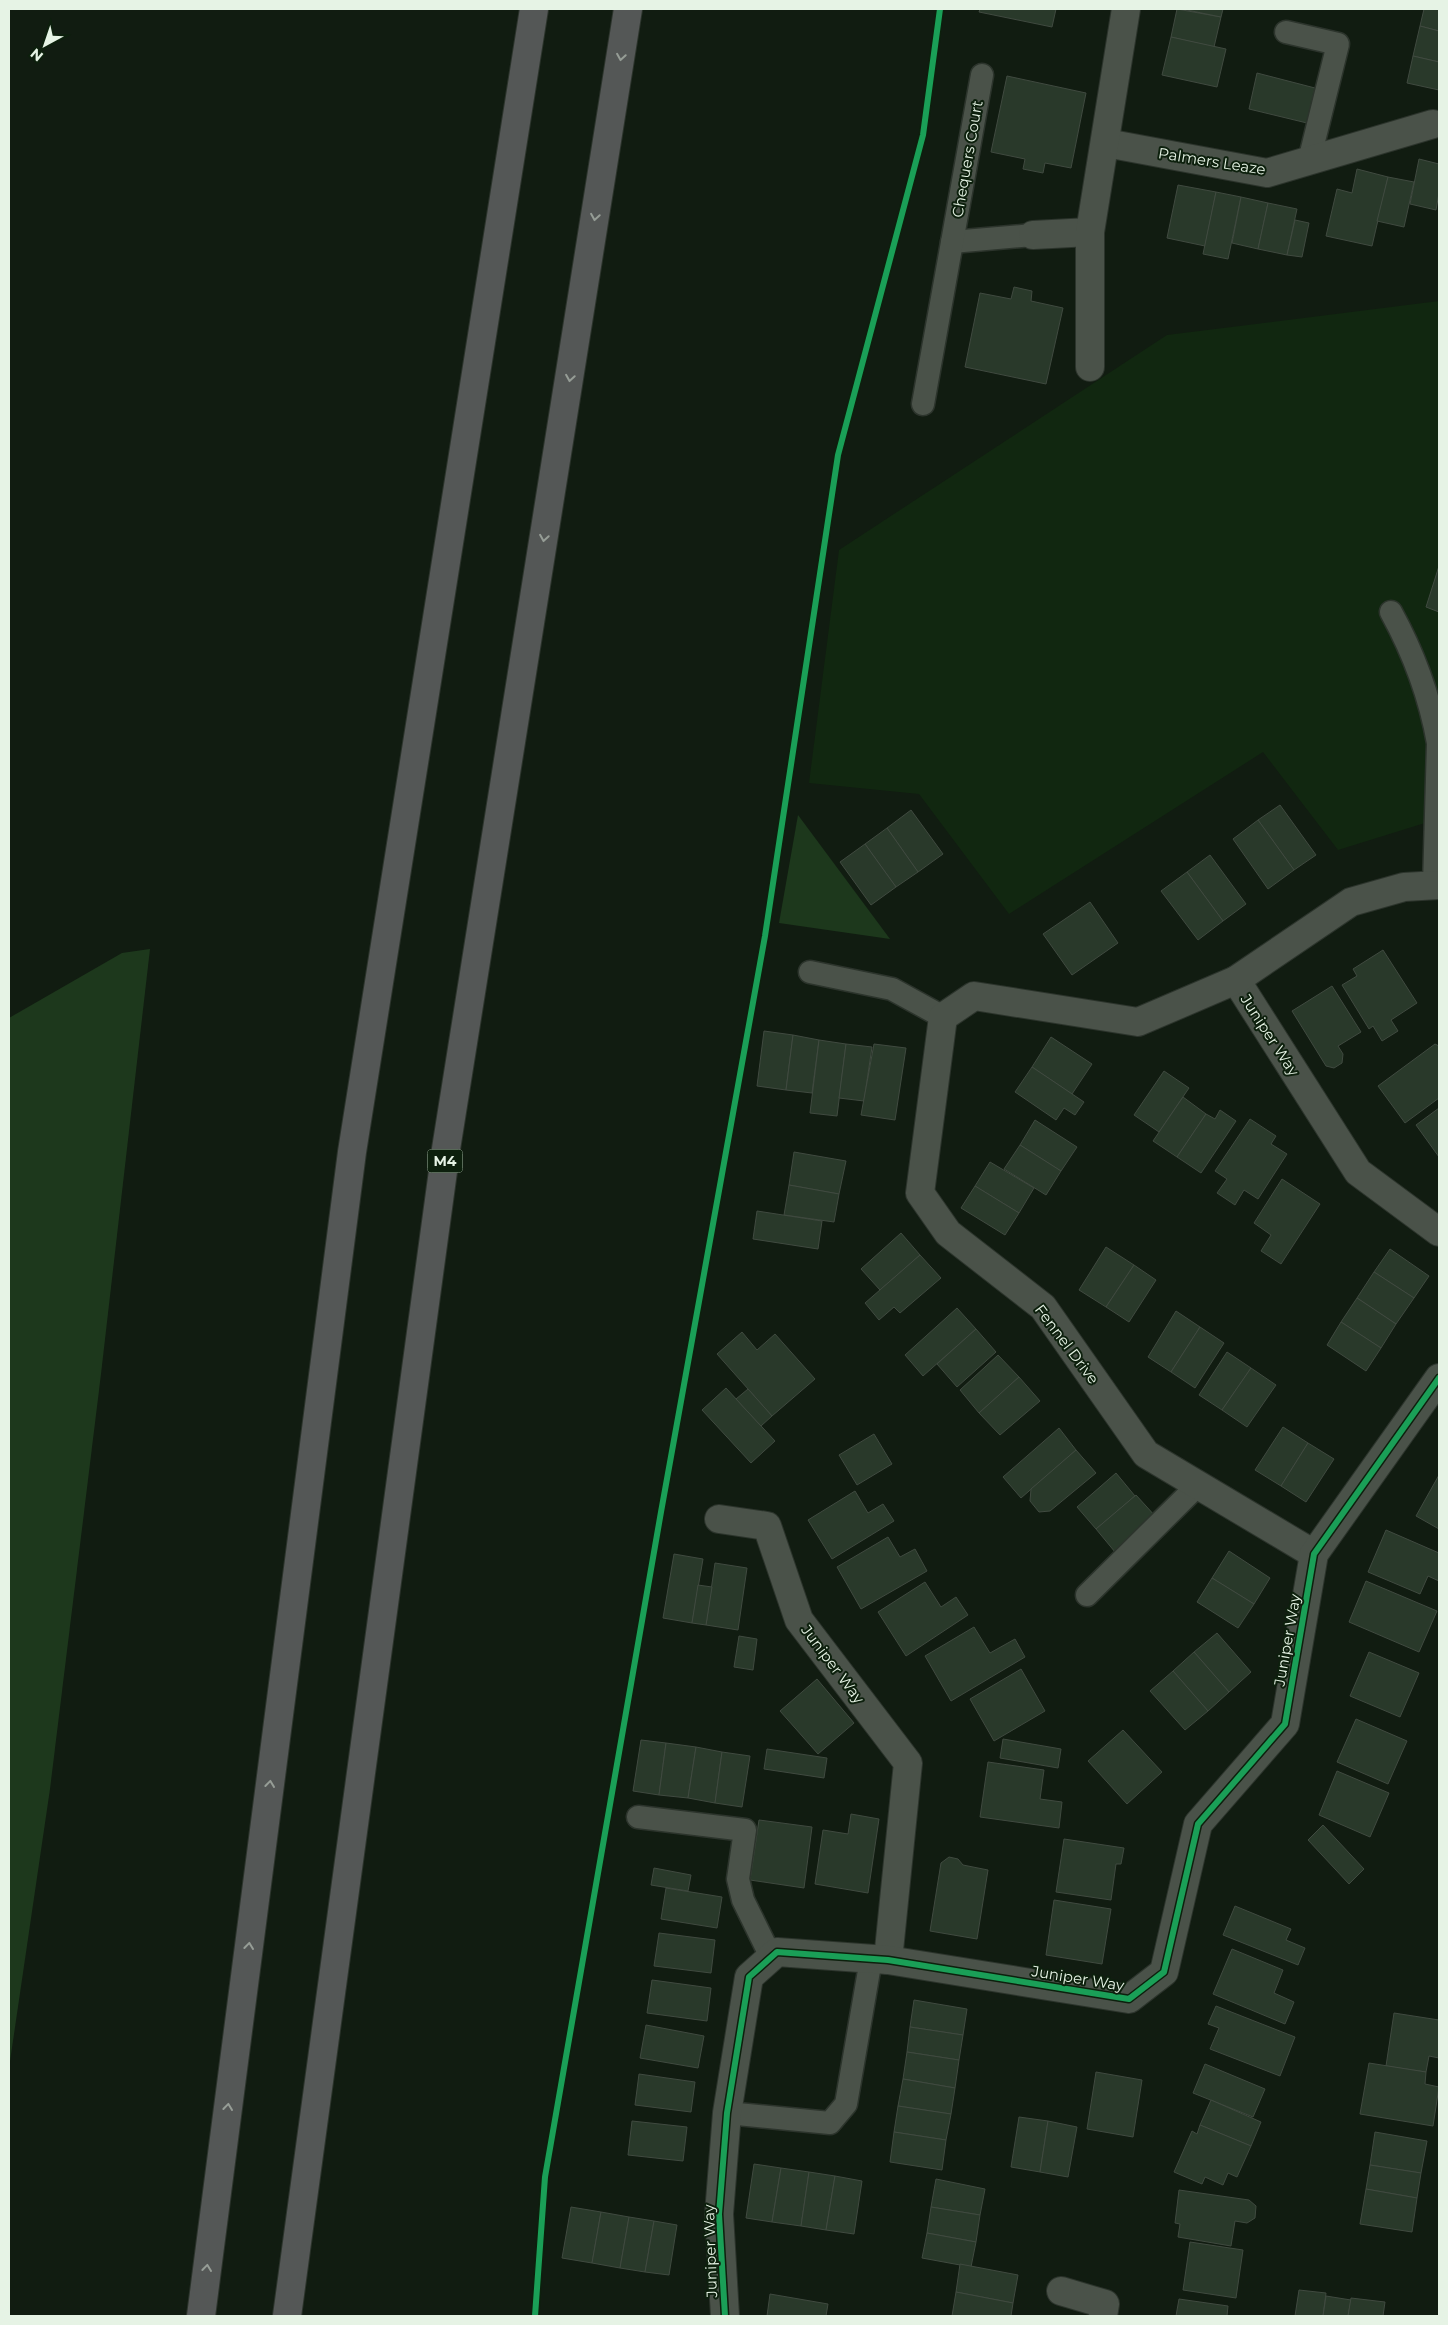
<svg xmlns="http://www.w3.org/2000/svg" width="1448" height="2325" viewBox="0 0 1448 2325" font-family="Montserrat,sans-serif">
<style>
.built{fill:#112710}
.green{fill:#1d381c}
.building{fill:#29392a;stroke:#404a40}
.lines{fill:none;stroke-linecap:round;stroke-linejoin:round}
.lane-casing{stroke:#2c342c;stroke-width:25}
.street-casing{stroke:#2c342c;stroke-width:30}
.highway-casing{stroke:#2c342c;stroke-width:30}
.lane{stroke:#4a5249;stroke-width:22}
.street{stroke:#4a5249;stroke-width:28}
.highway{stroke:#545756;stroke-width:28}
.cycleway-casing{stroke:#0d200d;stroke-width:9}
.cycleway{stroke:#1a9f57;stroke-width:6}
.oneway{stroke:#969d96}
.labels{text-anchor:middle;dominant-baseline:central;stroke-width:4;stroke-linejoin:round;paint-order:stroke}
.shield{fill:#0d200d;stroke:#a5b4a4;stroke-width:1}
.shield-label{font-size:14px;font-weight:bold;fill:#e6f3e5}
.street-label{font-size:15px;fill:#e6f3e5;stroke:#0d200d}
</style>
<rect width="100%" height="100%" fill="#111c11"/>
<path class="built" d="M1439 301V824L1425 823 1338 850 1263 752 1009 914 919 794 809 783 839 550 1167 335Z"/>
<g class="green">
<path d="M798 815 890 939 779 923Z"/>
<path d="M150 949 101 1374 50 1789 9 2068V1018L122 953Z"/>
</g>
<g class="building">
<path d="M980 9H1056L1052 27 979 12Z"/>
<path d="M1177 9 1221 17 1214 47 1171 37Z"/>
<path d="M1182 9H1223L1221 17Z"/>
<path d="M1424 9H1439V31L1420 26Z"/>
<path d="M1420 26 1439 31V62L1413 56Z"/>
<path d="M1171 37 1226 49 1217 87 1162 75Z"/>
<path d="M1413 56 1439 62V90L1407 83Z"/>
<path d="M1257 73 1315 88 1307 123 1249 109Z"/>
<path d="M1007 76 1086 93 1071 168 1045 163 1043 173 1023 169 1025 159 991 152Z"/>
<path d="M1419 159 1439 164V193L1436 210 1410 204Z"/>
<path d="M1357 169 1388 177 1372 246 1326 236 1337 189 1352 193Z"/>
<path d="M1388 177 1414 182 1404 227 1377 221Z"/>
<path d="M1178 185 1216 192 1205 246 1167 238Z"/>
<path d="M1216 192 1241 197 1228 259 1203 254Z"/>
<path d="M1241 197 1268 203 1258 249 1232 243Z"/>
<path d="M1268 203 1297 209 1287 255 1258 249Z"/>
<path d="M1295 220 1309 223 1302 257 1287 255Z"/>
<path d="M1014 287 1032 291 1031 301 1063 308 1046 384 965 367 980 293 1011 299Z"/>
<path d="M1439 566V612L1426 607Z"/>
<path d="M1280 805 1316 855 1294 870 1258 820Z"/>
<path d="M911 810 943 854 918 872 887 828Z"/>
<path d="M1258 820 1294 870 1268 889 1233 839Z"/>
<path d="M887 828 918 872 896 887 865 844Z"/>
<path d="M865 844 896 887 871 905 840 862Z"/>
<path d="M1210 855 1246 904 1223 921 1187 872Z"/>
<path d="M1187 872 1223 921 1198 940 1161 891Z"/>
<path d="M1090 902 1118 943 1072 975 1043 934Z"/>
<path d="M1383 950 1417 1003 1391 1020 1398 1031 1382 1041 1373 1026 1369 1029 1342 985 1357 976 1353 969Z"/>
<path d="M1332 986 1361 1032 1338 1046 1343 1054 1342 1063 1334 1068 1326 1066 1292 1011Z"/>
<path d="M764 1031 793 1035 786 1090 757 1086Z"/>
<path d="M793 1035 819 1040 812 1093 786 1090Z"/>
<path d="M1051 1037 1092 1064 1072 1094 1032 1067Z"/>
<path d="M819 1040 846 1044 837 1116 810 1113Z"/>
<path d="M846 1044 872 1047 864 1101 839 1098Z"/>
<path d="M874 1044 906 1048 895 1120 861 1115Z"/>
<path d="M1435 1044 1439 1046V1098L1405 1123 1378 1086Z"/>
<path d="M1032 1067 1084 1102 1075 1115 1064 1108 1056 1120 1015 1092Z"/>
<path d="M1164 1071 1189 1088 1159 1132 1134 1115Z"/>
<path d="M1183 1097 1206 1114 1177 1157 1153 1141Z"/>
<path d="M1439 1108V1157L1416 1125Z"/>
<path d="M1220 1110 1236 1121 1201 1173 1177 1157 1206 1114 1215 1119Z"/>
<path d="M1250 1119 1276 1136 1271 1144 1287 1154 1258 1199 1244 1190 1235 1205 1217 1193 1227 1179 1215 1171Z"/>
<path d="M1035 1120 1077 1147 1061 1171 1020 1145Z"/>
<path d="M1020 1145 1061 1171 1046 1195 1004 1169Z"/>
<path d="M794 1152 846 1161 839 1194 789 1185Z"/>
<path d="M990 1162 1034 1188 1019 1213 975 1186Z"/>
<path d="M1282 1179 1320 1204 1281 1264 1261 1251 1271 1235 1254 1223Z"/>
<path d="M789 1185 839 1194 834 1222 784 1215Z"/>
<path d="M975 1186 1019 1213 1005 1235 961 1208Z"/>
<path d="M757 1211 822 1221 818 1249 753 1239Z"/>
<path d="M901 1233 920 1255 880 1290 861 1269Z"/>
<path d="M1106 1247 1134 1265 1106 1307 1079 1290Z"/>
<path d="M1390 1249 1429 1276 1414 1298 1374 1272Z"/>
<path d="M920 1255 941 1278 900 1313 894 1307 879 1320 865 1303Z"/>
<path d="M1134 1265 1156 1280 1129 1322 1106 1307Z"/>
<path d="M1374 1272 1414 1298 1396 1324 1357 1298Z"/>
<path d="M1357 1298 1396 1324 1381 1348 1341 1322Z"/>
<path d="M957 1308 976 1329 923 1376 905 1355Z"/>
<path d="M1176 1311 1200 1327 1171 1372 1148 1357Z"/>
<path d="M1341 1322 1381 1348 1366 1371 1327 1345Z"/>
<path d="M1200 1327 1224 1343 1195 1388 1171 1372Z"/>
<path d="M976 1329 996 1352 957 1387 937 1364Z"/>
<path d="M742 1332 757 1350 775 1334 815 1379 772 1416 717 1354Z"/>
<path d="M1227 1352 1251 1368 1222 1410 1199 1395Z"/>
<path d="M998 1355 1019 1377 979 1413 960 1390Z"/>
<path d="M1251 1368 1276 1385 1247 1427 1222 1410Z"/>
<path d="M1019 1377 1040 1401 1000 1435 979 1413Z"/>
<path d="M726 1388 775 1441 751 1463 702 1410Z"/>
<path d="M748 1389 772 1416 761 1426 736 1399Z"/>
<path d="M1283 1427 1308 1443 1281 1486 1255 1470Z"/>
<path d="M1059 1428 1076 1450 1021 1498 1003 1477Z"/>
<path d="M874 1434 892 1464 857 1485 839 1455Z"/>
<path d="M1308 1443 1334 1459 1306 1502 1281 1486Z"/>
<path d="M1076 1450 1096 1473 1050 1511 1039 1512 1030 1501 1031 1489Z"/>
<path d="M1116 1473 1135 1496 1096 1529 1077 1507Z"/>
<path d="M1439 1475V1529L1416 1516Z"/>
<path d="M855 1491 868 1513 883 1504 894 1521 832 1559 808 1520Z"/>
<path d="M1136 1495 1156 1517 1115 1552 1096 1529Z"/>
<path d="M1386 1530 1439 1553V1581L1428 1576 1420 1594 1368 1572Z"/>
<path d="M888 1537 900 1557 915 1549 927 1571 861 1609 837 1567Z"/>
<path d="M1229 1551 1270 1578 1254 1604 1212 1578Z"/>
<path d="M674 1554 703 1559 692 1623 663 1618Z"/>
<path d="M715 1563 747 1568 738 1630 706 1625Z"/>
<path d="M1212 1578 1254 1604 1238 1628 1197 1602Z"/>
<path d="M1366 1581 1437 1611 1419 1652 1349 1622Z"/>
<path d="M925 1582 941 1607 956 1597 968 1615 906 1656 878 1612Z"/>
<path d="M698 1585 712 1587 706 1625 692 1623Z"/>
<path d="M974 1627 990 1653 1015 1639 1025 1657 951 1701 925 1656Z"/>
<path d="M1217 1633 1251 1672 1229 1692 1194 1652Z"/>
<path d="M739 1636 757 1639 753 1670 734 1667Z"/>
<path d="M1194 1652 1229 1692 1208 1711 1173 1671Z"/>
<path d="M1369 1652 1419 1673 1400 1717 1350 1696Z"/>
<path d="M1021 1669 1045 1711 994 1741 970 1699Z"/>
<path d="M1173 1671 1208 1711 1185 1730 1150 1691Z"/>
<path d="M817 1679 854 1723 818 1754 780 1711Z"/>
<path d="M1356 1719 1407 1741 1388 1784 1337 1762Z"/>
<path d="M1123 1730 1162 1772 1127 1804 1088 1761Z"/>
<path d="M1003 1739 1061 1749 1058 1768 1000 1758Z"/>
<path d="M641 1740 666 1743 659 1795 633 1791Z"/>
<path d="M666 1743 696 1747 688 1798 659 1795Z"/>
<path d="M696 1747 722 1752 715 1803 688 1798Z"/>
<path d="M767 1749 827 1758 824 1778 764 1769Z"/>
<path d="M722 1752 750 1756 742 1807 715 1803Z"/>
<path d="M988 1762 1044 1770 1040 1799 1062 1802 1059 1828 980 1817Z"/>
<path d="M1337 1771 1389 1793 1370 1837 1319 1815Z"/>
<path d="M851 1814 879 1819 868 1893 815 1884 823 1830 848 1834Z"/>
<path d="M759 1820 812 1827 804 1888 750 1880Z"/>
<path d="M1323 1825 1364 1869 1349 1884 1308 1840Z"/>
<path d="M1064 1839 1124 1848 1121 1864H1116L1111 1900 1056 1892Z"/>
<path d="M949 1857 958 1859 963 1865 988 1870 977 1939 930 1931 941 1863Z"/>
<path d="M654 1868 691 1875 688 1891 651 1885Z"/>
<path d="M666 1888 722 1897 717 1928 661 1919Z"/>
<path d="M1054 1900 1111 1909 1102 1964 1046 1955Z"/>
<path d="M1235 1906 1291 1929 1286 1940 1305 1948 1298 1965 1223 1935Z"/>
<path d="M659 1933 715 1940 711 1973 654 1966Z"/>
<path d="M1232 1949 1283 1970 1274 1993 1294 2002 1285 2024 1213 1994Z"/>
<path d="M652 1980 711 1988 707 2021 647 2013Z"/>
<path d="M914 2000 967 2009 963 2035 910 2027Z"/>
<path d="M1216 2006 1295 2037 1280 2076 1210 2049 1219 2028 1208 2024Z"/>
<path d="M1394 2013 1439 2020V2058L1429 2056 1426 2072 1386 2066Z"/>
<path d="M646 2025 704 2036 698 2068 640 2058Z"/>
<path d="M910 2027 963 2035 959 2060 907 2052Z"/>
<path d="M907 2052 959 2060 955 2088 903 2079Z"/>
<path d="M1369 2063 1426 2072 1425 2084 1439 2087 1433 2126 1360 2114Z"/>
<path d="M1205 2064 1265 2089 1253 2117 1193 2093Z"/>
<path d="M1096 2072 1142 2080 1133 2137 1087 2129Z"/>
<path d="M639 2074 695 2082 691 2112 635 2105Z"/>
<path d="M903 2079 955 2088 951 2114 898 2106Z"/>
<path d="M1211 2100 1261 2122 1251 2146 1200 2125Z"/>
<path d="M898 2106 951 2114 946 2140 894 2132Z"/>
<path d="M1019 2117 1048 2121 1040 2172 1011 2167Z"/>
<path d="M632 2121 687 2127 683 2161 628 2155Z"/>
<path d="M1048 2121 1077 2127 1068 2177 1040 2172Z"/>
<path d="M1200 2125 1251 2146 1237 2177 1228 2173 1223 2185 1205 2177 1202 2184 1174 2172 1192 2131 1197 2134Z"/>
<path d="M894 2132 946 2140 942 2170 890 2162Z"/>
<path d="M1375 2132 1427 2141 1421 2173 1370 2165Z"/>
<path d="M754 2164 781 2168 772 2222 746 2218Z"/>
<path d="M1370 2165 1421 2173 1417 2198 1366 2189Z"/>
<path d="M781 2168 809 2172 801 2226 772 2222Z"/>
<path d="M809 2172 835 2176 826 2230 801 2226Z"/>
<path d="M835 2176 862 2181 854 2234 826 2230Z"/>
<path d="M936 2179 985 2189 980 2215 931 2207Z"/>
<path d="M1366 2189 1417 2198 1412 2232 1360 2224Z"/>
<path d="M1179 2190 1249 2200 1256 2206 1255 2218 1247 2223 1235 2221 1231 2246 1178 2237 1180 2224 1175 2223Z"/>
<path d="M571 2207 601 2212 592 2263 562 2258Z"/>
<path d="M931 2207 980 2215 976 2242 927 2233Z"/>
<path d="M601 2212 629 2217 620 2268 592 2263Z"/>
<path d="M629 2217 654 2221 645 2272 620 2268Z"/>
<path d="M654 2221 677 2225 669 2275 645 2272Z"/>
<path d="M927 2233 976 2242 971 2267 922 2258Z"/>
<path d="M1190 2242 1243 2250 1236 2298 1183 2290Z"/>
<path d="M960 2264 1018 2275 1013 2303 956 2292Z"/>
<path d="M1299 2290 1326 2293 1323 2316H1295Z"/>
<path d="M956 2292 1013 2303 1011 2316H952Z"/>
<path d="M770 2294 828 2304 826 2316H767Z"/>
<path d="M1326 2296 1351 2300 1348 2316H1323Z"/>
<path d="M1351 2298 1385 2302 1383 2316H1348Z"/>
<path d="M1179 2299 1228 2306 1227 2316H1176Z"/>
</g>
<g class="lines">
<defs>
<g id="lane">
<path d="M1286 32 1338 44 1309 161"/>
<path d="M952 242 1033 235"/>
<path d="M923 404 982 75"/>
<path d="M1391 612C1413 652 1430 698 1438 743L1434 885"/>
<path d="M810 972 892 989 943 1017"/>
<path d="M1087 1595 1198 1485"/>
<path d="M638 1817 745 1830 738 1879 743 1900 771 1957"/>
<path d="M727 2113 830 2123 846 2104 871 1959"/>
</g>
<g id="street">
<path d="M1106 143 1267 173 1433 124"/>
<path d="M1033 235 1090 232"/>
<path d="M1090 367V232L1126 9"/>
<path d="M1236 980 1358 1172 1439 1232"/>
<path d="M719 1519 767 1526 799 1620 908 1763 888 1960"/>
<path d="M1314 1554 1146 1454 1043 1307 948 1233 920 1193 943 1017 974 996 1138 1022 1236 980 1351 902 1404 887 1439 885"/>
<path d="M1061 2291 1105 2304 1103 2316"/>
<path d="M725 2316 719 2214 727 2113 749 1977 777 1952 888 1960 1129 1999 1164 1972 1198 1824 1285 1724 1314 1554 1439 1378"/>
</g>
<g id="highway">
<path d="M201 2316 352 1152 534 9"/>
<path d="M287 2316 446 1149 628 9"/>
</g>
</defs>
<use href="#lane" class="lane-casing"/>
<use href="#street" class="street-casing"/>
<use href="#highway" class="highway-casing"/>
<use href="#lane" class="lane"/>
<use href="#street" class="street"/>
<use href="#highway" class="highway"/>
<defs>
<g id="cycleway">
<path d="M535 2316 545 2177 661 1512 765 936 838 455 923 135 940 9"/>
<path d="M725 2316 719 2214 727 2113 749 1977 777 1952 888 1960 1129 1999 1164 1972 1198 1824 1285 1724 1314 1554 1439 1378"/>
</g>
</defs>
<use href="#cycleway" class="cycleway-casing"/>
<use href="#cycleway" class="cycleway"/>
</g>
<defs><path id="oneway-chevron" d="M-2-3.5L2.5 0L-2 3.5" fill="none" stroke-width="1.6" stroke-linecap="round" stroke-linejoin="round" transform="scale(1.25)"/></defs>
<g class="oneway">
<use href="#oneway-chevron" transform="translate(621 57) rotate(99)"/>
<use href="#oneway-chevron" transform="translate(595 217) rotate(99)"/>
<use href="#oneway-chevron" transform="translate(570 378) rotate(99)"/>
<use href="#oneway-chevron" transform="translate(544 538) rotate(99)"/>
<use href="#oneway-chevron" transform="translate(270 1784) rotate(-83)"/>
<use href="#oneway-chevron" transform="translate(249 1946) rotate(-83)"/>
<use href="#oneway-chevron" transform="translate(228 2107) rotate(-83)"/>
<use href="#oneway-chevron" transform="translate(207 2268) rotate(-83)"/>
</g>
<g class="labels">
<rect class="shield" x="427.5" y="1149.5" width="35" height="23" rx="4"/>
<g class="shield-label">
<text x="445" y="1161">M4</text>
</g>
<g class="street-label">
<text transform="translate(967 159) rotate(-80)">Chequers Court</text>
<text transform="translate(1212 161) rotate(9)">Palmers Leaze</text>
<text transform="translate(1270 1035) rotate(57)">Juniper Way</text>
<text transform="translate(1067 1344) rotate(53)">Fennel Drive</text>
<text transform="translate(1287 1640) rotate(-80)">Juniper Way</text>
<text transform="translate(833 1664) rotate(53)">Juniper Way</text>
<text transform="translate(1078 1978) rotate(9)">Juniper Way</text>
<text transform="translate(710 2251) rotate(-92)">Juniper Way</text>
</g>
</g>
<rect width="1448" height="2325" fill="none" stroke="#e6f3e5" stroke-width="20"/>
<g transform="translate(45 45) rotate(220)" stroke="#0d200d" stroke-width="4" paint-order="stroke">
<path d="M0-4L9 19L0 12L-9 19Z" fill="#e6f3e5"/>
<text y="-8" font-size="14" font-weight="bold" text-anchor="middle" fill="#e6f3e5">N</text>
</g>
</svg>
